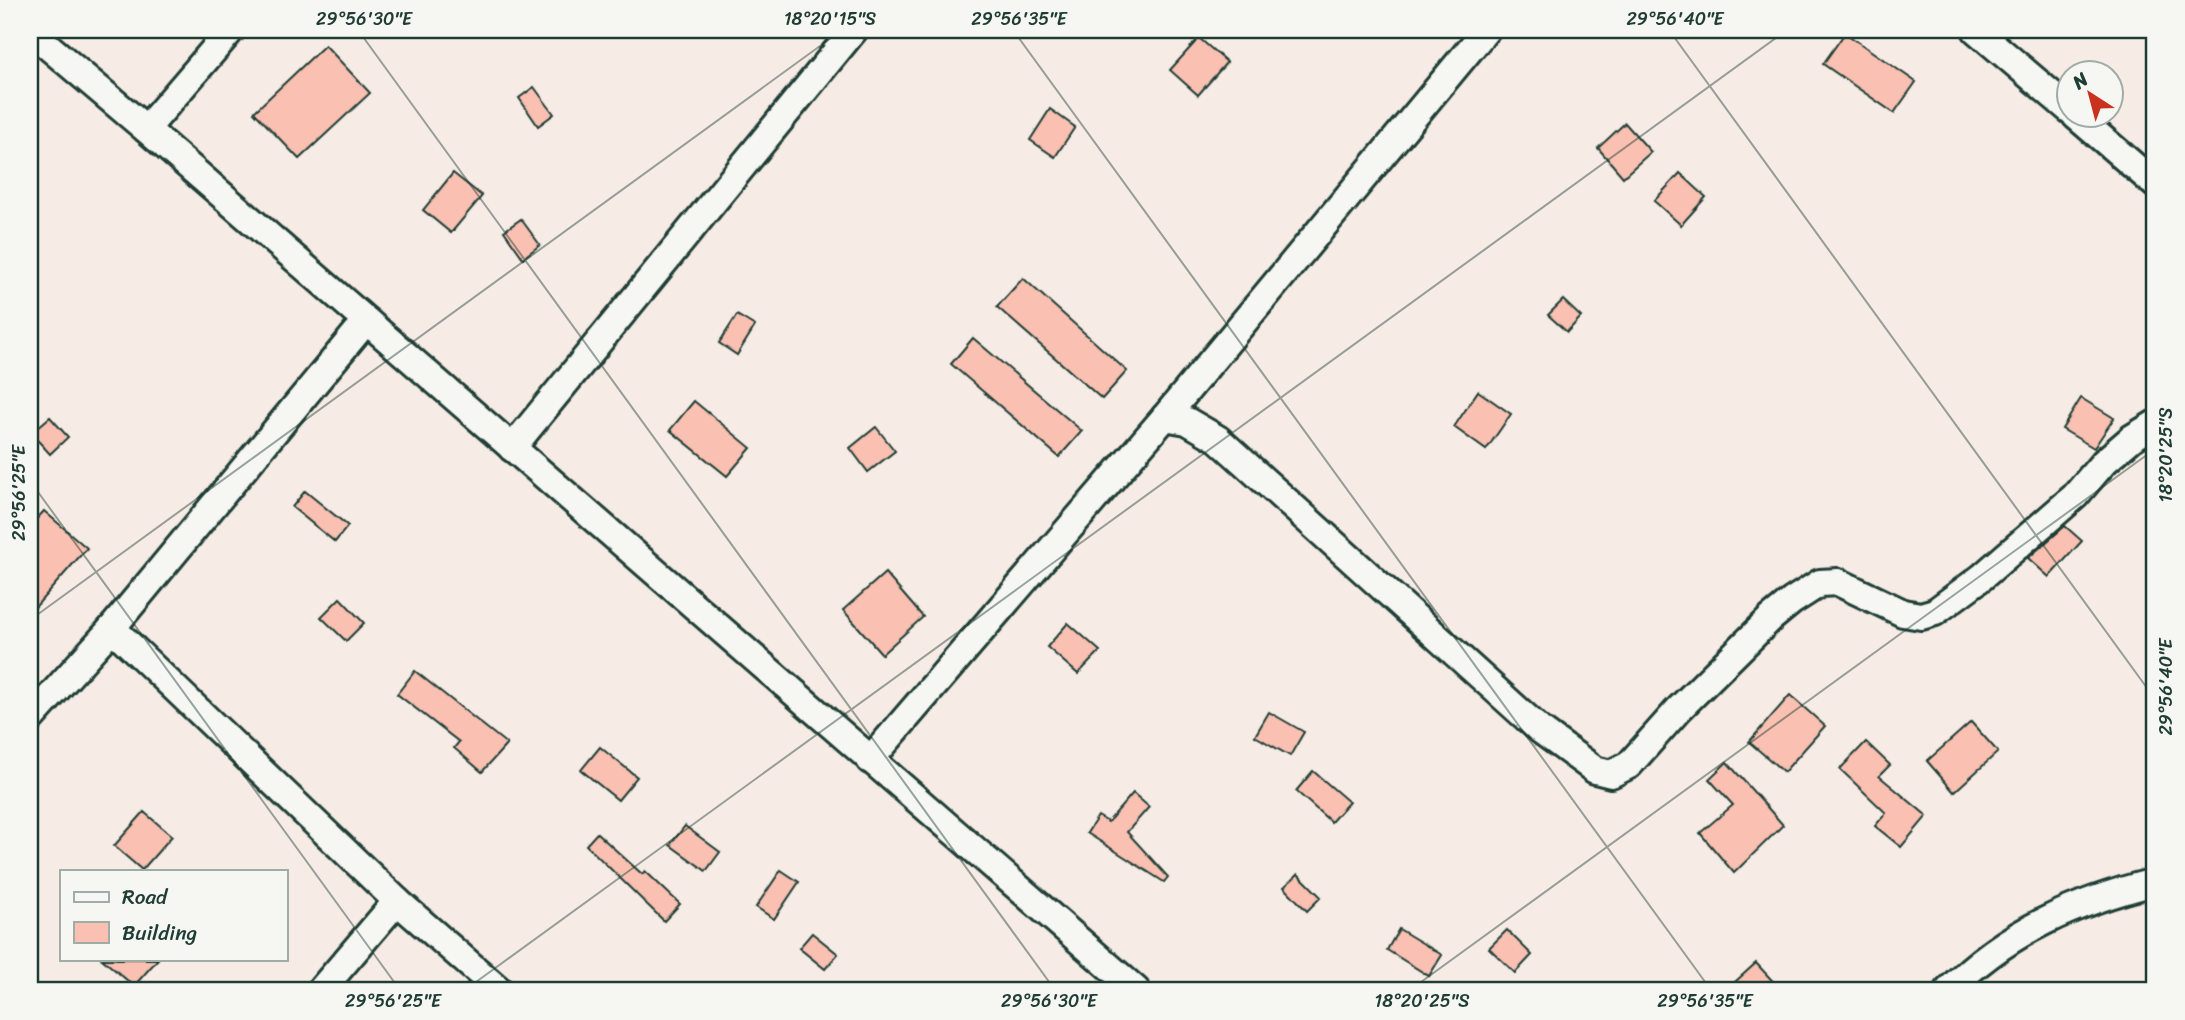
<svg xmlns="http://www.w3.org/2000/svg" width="2185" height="1020" viewBox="0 0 2185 1020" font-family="Sriracha,sans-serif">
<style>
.building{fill:#fac0b2;stroke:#1f3d34;stroke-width:2}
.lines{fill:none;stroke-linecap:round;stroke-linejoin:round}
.minor-casing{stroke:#1f3d34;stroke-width:32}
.minor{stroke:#f6f6f2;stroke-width:26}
.ticks{fill:none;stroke:#1f3d34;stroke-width:2;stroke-opacity:0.45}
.neatline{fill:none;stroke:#1f3d34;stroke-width:2.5}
.ticks-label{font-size:18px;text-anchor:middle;fill:#1f3d34}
</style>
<rect width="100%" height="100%" fill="#f7ebe5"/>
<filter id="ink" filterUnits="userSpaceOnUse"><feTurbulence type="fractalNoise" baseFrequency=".0143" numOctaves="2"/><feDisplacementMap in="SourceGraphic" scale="14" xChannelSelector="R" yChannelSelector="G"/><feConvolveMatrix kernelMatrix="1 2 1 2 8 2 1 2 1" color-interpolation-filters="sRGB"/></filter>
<g filter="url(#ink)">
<g class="building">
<path d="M1845 33 1916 82 1894 113 1823 64Z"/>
<path d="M1199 38 1227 62 1198 95 1170 70Z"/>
<path d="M325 45 370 93 299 159 254 112Z"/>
<path d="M534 87 554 114 538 126 519 98Z"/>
<path d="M1050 109 1075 127 1055 157 1030 140Z"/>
<path d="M1625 123 1651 152 1623 177 1598 148Z"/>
<path d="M453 173 482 196 451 233 423 210Z"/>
<path d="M1680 173 1706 197 1681 225 1654 201Z"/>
<path d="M521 219 540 245 523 258 504 231Z"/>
<path d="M1023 278 1127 371 1102 399 997 307Z"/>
<path d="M1563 300 1581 317 1567 332 1548 315Z"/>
<path d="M737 315 755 326 737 355 719 343Z"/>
<path d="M973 338 1082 431 1059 457 951 364Z"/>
<path d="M1478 391 1511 414 1486 450 1454 427Z"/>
<path d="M2081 398 2114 418 2094 448 2062 429Z"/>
<path d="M694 401 751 448 727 476 670 430Z"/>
<path d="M50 417 68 437 50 454 31 433Z"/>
<path d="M876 427 895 451 868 472 850 448Z"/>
<path d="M305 491 348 526 335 542 292 507Z"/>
<path d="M44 511 87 548 30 613V526Z"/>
<path d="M2065 526 2082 541 2049 577 2028 558Z"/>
<path d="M885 573 923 617 882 654 843 610Z"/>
<path d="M340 598 364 623 346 641 321 617Z"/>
<path d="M1068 623 1100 651 1078 674 1047 647Z"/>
<path d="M415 671 507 744 482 772 454 748 459 742 397 694Z"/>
<path d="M1790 695 1825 726 1784 772 1749 742Z"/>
<path d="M1269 712 1304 732 1290 756 1255 736Z"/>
<path d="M1971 722 1998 752 1954 792 1927 761Z"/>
<path d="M1866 742 1890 765 1879 776 1927 816 1901 847 1875 826 1886 813 1840 769Z"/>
<path d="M600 747 637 777 618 800 581 770Z"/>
<path d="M1727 762 1783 825 1734 873 1700 833 1733 805 1709 779Z"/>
<path d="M1313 771 1349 802 1331 822 1296 791Z"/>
<path d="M1133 793 1149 807 1127 832 1168 877 1164 882 1087 833 1098 816 1108 822Z"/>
<path d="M144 812 172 836 142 870 114 846Z"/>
<path d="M685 826 720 852 706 871 670 845Z"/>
<path d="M597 833 642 874 645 871 680 904 664 921 586 845Z"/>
<path d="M781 870 799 882 774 919 756 907Z"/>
<path d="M1298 874 1321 897 1307 911 1284 887Z"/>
<path d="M1399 929 1442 955 1429 976 1387 950Z"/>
<path d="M1507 930 1532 955 1515 973 1489 948Z"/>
<path d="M812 933 838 954 825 969 799 948Z"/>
<path d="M102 959H158L134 986Z"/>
<path d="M1756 963 1781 990H1726Z"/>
</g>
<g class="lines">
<defs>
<g id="minor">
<path d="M1976 30 2070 110"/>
<path d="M30 31 146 129 1136 990"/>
<path d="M2076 116 2155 184"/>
<path d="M146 129 231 30"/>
<path d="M1165 417 1187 421 1218 439 1539 729 1595 770 1611 774 1629 765 1679 709 1770 619 1792 601 1820 583 1838 582 1903 613 1921 616 1935 612 1982 577 2075 496 2104 462 2132 438 2155 424"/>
<path d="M512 448 854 30"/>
<path d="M112 628 397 901 499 990"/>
<path d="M30 719 112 628 366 321"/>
<path d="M870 760 1165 417 1486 30"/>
<path d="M321 990 397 901"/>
<path d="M1949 990C2006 932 2077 901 2155 882"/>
</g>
</defs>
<use href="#minor" class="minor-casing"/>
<use href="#minor" class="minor"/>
</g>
</g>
<path class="ticks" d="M358 30 1055 990M1013 30 1711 990M1669 30 2155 699M30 481 400 990M30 620 842 30M465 990 1787 30M1410 990 2155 449"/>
<rect width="2185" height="1020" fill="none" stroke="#f6f6f2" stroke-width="77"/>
<rect x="60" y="870" width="228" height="91" fill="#f6f6f2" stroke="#a0aca6" stroke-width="2"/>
<rect x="74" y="892" width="35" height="10" fill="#f6f6f2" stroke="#a0aca6" stroke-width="2"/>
<text x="122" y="904" font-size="21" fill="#1f3d34">Road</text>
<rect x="74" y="922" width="35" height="21" fill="#fac0b2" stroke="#a0aca6" stroke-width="2"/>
<text x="122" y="940" font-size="21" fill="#1f3d34">Building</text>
<g transform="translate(2090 94) rotate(324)"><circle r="33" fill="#f6f6f2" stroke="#a0aca6" stroke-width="2"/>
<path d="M0-5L12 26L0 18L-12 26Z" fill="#c8321e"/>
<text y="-10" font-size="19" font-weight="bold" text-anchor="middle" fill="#1f3d34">N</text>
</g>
<rect x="38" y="38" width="2108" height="944" class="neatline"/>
<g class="ticks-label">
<text x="364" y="25">29°56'30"E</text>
<text x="830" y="25">18°20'15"S</text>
<text x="1019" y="25">29°56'35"E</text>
<text x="1675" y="25">29°56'40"E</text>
<text transform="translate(2166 455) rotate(-90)" y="6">18°20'25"S</text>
<text transform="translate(19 493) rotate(-90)" y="6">29°56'25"E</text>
<text transform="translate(2166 687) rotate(-90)" y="6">29°56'40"E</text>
<text x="393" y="1007">29°56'25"E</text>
<text x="1049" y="1007">29°56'30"E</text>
<text x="1422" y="1007">18°20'25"S</text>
<text x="1705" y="1007">29°56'35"E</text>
</g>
</svg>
